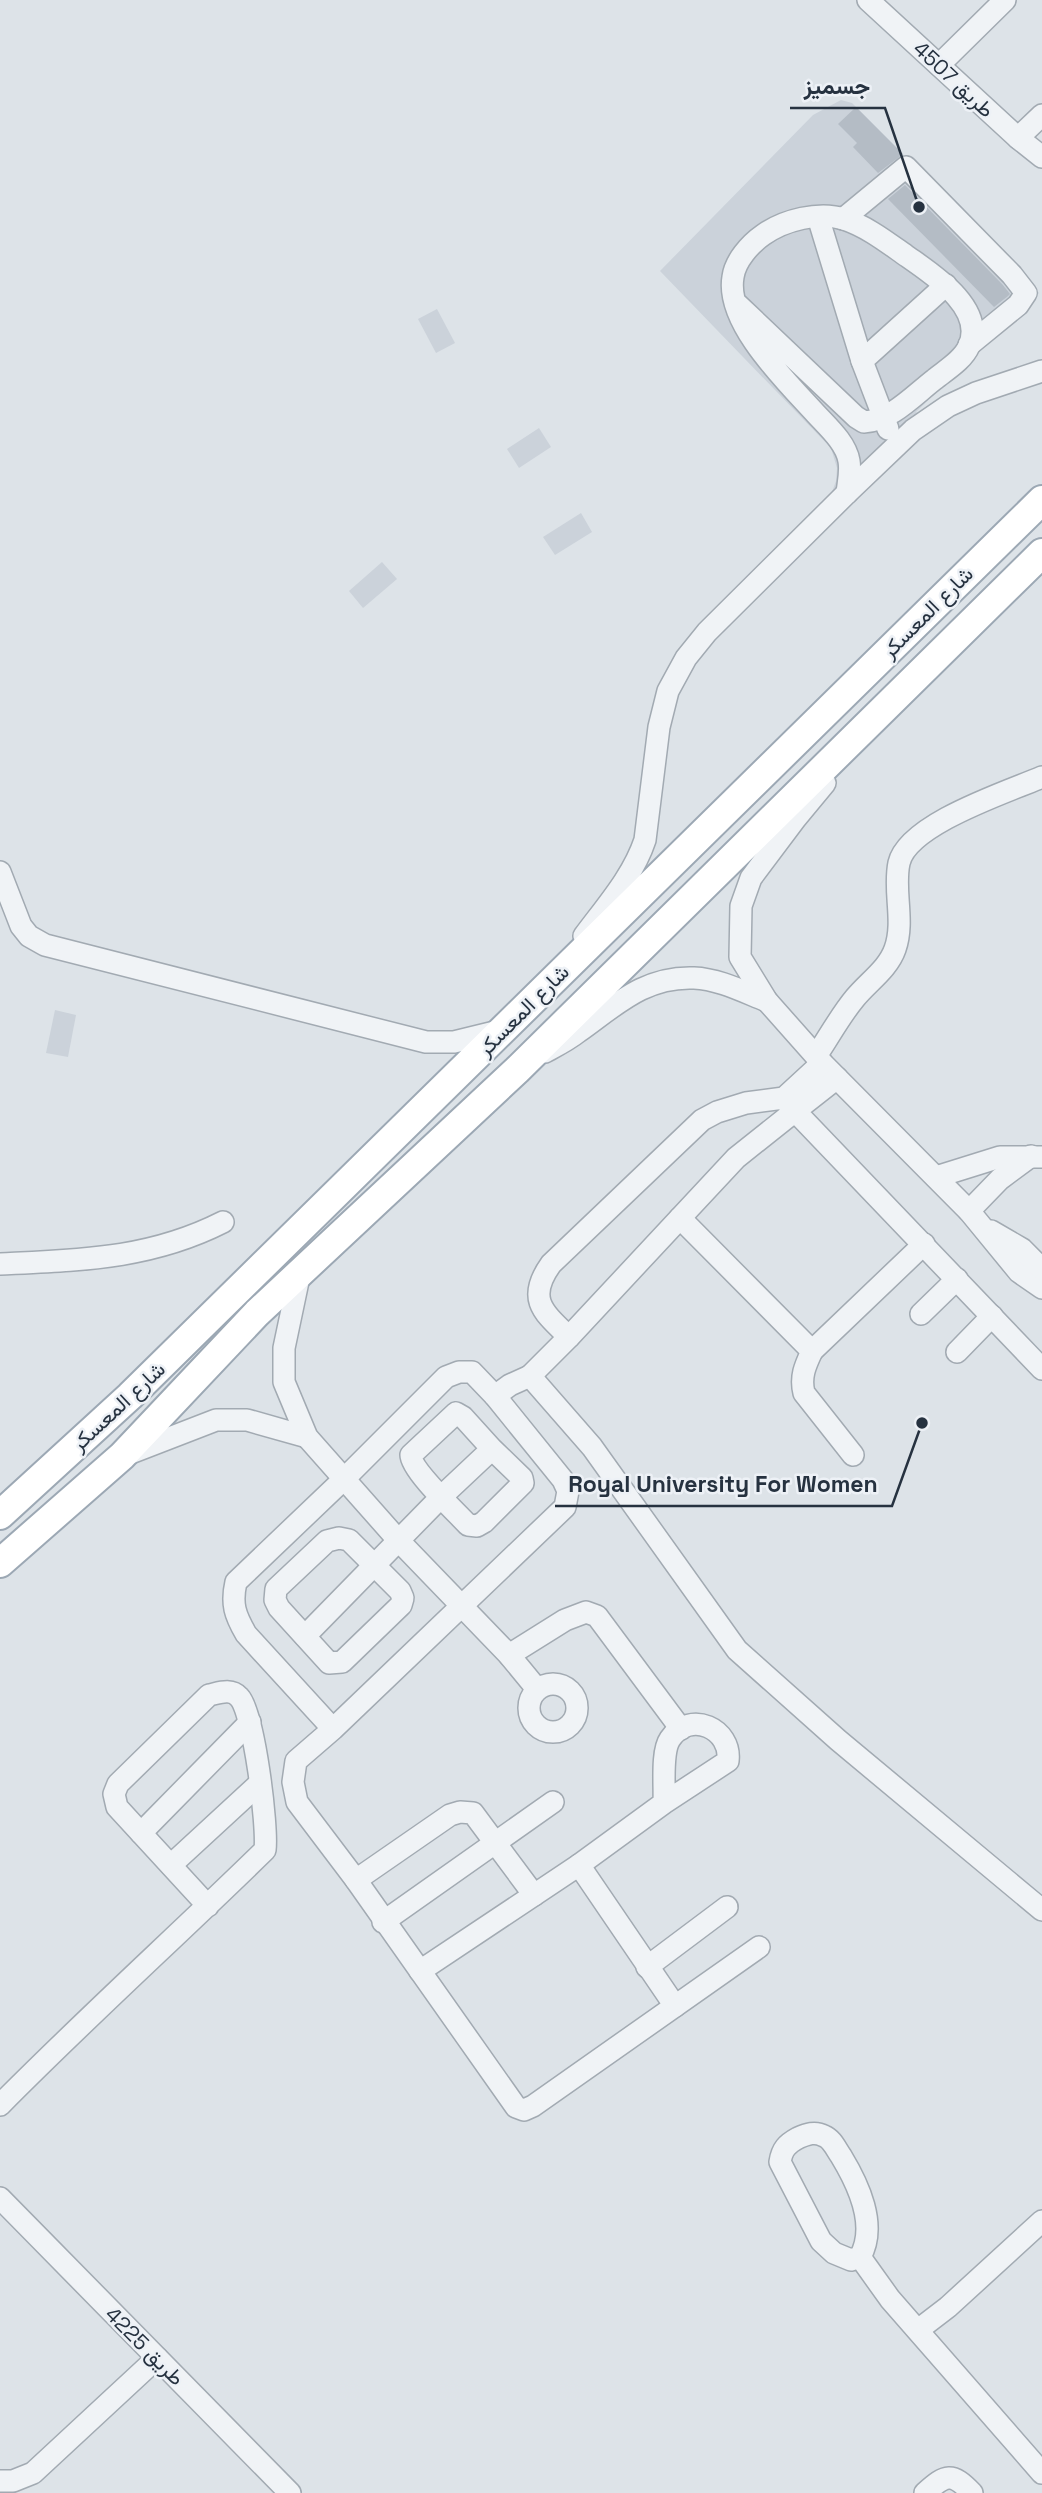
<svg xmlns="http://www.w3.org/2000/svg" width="1042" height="2493" viewBox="0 0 1042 2493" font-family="'Space Grotesk',Vazirmatn,sans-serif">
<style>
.built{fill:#cbd2da}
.building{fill:#b4bcc5}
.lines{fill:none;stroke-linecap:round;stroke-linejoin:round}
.minor-casing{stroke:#a2aab2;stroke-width:24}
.major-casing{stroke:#9ca8b4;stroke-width:32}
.minor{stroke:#f0f3f6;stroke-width:21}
.major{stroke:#fff;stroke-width:28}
.labels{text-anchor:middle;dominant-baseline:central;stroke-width:5;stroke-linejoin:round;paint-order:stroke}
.street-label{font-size:21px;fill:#263240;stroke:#edf1f6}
.leader{fill:none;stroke:#263240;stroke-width:2.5}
.callout-dot{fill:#263240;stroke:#edf1f6;stroke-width:2.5}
.callout-label{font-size:23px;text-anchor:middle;font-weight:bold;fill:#263240;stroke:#edf1f6;stroke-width:5;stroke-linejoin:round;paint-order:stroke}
</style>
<rect width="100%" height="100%" fill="#dde3e8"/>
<g class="built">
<path d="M841 100 852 103 856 107 1039 293 916 412 931 424 846 509 832 492 836 481 837 468 831 448 660 271 813 115Z"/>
<path d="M437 309 455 343 436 353 418 319Z"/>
<path d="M539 428 551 447 519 468 507 449Z"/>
<path d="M581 513 592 532 555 555 543 537Z"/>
<path d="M382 562 397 579 363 608 349 591Z"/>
<path d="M55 1010 76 1015 68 1057 46 1053Z"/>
</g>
<g class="building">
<path d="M856 107 903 154 878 173 853 147 857 143 838 124Z"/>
<path d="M905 185 1002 284 1010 294 1008 296 994 307 888 199Z"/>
</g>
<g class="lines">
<defs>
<g id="minor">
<path d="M868 0 1018 138 1042 157"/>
<path d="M939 65 1005 0"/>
<path d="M1018 138 1042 115"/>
<path d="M818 217 862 361"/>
<path d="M843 219 906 167 1012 275 1026 293 1018 305 969 345"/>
<path d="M736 303 856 417 864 422C891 421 914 395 935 379 946 370 963 360 969 346 986 308 932 274 908 257 888 243 868 227 844 219 819 211 784 220 763 235 750 244 735 261 733 277 725 323 788 383 816 414 828 427 846 443 849 461 851 472 848 483 847 493"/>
<path d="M888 429 862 361 946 285"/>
<path d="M825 783 796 818 751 878 741 906 740 957 767 1001 822 1063 969 1211 1019 1272 1042 1288"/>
<path d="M0 872 21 926 29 936 45 945 426 1042H454L503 1030"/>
<path d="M584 936C607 905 633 876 645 840L659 727 668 691 686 658 707 632 847 493 913 430 948 406 976 393 1042 371"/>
<path d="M545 1052C556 1046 568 1040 578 1032 615 1006 644 976 694 978 719 979 744 992 767 1001"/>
<path d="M816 1056C829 1037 840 1016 855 998 868 982 888 969 895 949 905 921 893 891 899 863 908 824 1007 792 1042 777"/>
<path d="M837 1078 795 1111 1042 1369"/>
<path d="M936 1177 1000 1157H1042"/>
<path d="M969 1211 1000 1179 1031 1156"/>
<path d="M680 1218 812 1351C805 1366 800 1377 804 1393L853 1455"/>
<path d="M991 1231 1022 1249 1042 1269"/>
<path d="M0 1264C81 1260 150 1259 223 1222"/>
<path d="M300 1272 284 1348V1382L307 1437 399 1541 509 1655 537 1689"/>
<path d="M921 1314 957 1279"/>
<path d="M569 1337C543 1312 526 1299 551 1264L702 1120 717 1112 746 1103 784 1098 822 1063"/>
<path d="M812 1351 924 1244"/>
<path d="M957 1352 992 1316"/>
<path d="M530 1376 569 1337 736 1158 795 1111 787 1102"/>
<path d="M495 1396 510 1385 530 1376 592 1447 737 1650 838 1740 1042 1910"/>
<path d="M128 1454 216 1420H247L307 1437"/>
<path d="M339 1538 349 1540 400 1591 403 1598 401 1605 342 1662 329 1663 279 1608 275 1600 276 1589 327 1541Z"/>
<path d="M305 1636 442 1496 492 1449 522 1478 523 1483 484 1522 477 1526 468 1525C456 1512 411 1470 411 1455L456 1413 463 1417 492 1449"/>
<path d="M509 1655 565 1620 586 1612 597 1616 681 1729"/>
<circle cx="553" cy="1708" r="24"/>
<path d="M333 1729 246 1634C235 1615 231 1604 236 1582L345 1478 446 1377 459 1372H472L495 1396 563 1480 568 1491 565 1507 333 1729 296 1761 293 1782 297 1802 356 1880 516 2107 524 2110 533 2106 759 1947"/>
<path d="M141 1833 250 1722"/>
<path d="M171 1865 260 1783"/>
<path d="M579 1865 675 2006"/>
<path d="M356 1880 450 1815 460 1812 473 1813 534 1895"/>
<path d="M383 1922 553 1802"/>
<path d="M647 1967 727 1907"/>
<path d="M420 1971 579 1865 664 1803 728 1761C732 1729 690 1709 670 1739 661 1752 665 1787 664 1803"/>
<path d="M0 2105C86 2018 177 1936 265 1850 268 1827 254 1712 239 1697 231 1688 219 1693 209 1695L118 1784 114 1794 117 1807 208 1906"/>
<path d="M0 2198 290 2493"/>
<path d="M860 2257C878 2225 858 2184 841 2156 836 2149 832 2139 824 2136 815 2131 807 2134 798 2138 787 2144 782 2149 780 2162L821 2241 834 2253 851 2260 860 2257 890 2299 1042 2473"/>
<path d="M918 2330 948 2307 1042 2221"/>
<path d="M0 2481H13L33 2473 157 2358"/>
<path d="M925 2493C946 2474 952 2472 972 2493"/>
</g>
<g id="major">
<path d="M0 1515 130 1396 1042 500"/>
<path d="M0 1563 122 1456 257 1313 517 1070 1042 553"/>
</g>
</defs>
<use href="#minor" class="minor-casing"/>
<use href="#major" class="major-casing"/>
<use href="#minor" class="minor"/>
<use href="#major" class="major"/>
</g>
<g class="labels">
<g class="street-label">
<text transform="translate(954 79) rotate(43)">طريق 4507</text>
<text transform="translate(927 612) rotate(-45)">شارع المعسكر</text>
<text transform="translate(523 1010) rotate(-45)">شارع المعسكر</text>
<text transform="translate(118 1406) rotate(-43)">شارع المعسكر</text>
<text transform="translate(145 2346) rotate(45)">طريق 4225</text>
</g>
</g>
<path class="leader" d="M919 207L885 108H790M922 1423L892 1506H555"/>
<g class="callout-dot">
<circle cx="919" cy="207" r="7"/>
<circle cx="922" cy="1423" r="7"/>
</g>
<g class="callout-label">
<text x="837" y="94">جسميز</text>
<text x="723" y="1492">Royal University For Women</text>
</g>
</svg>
